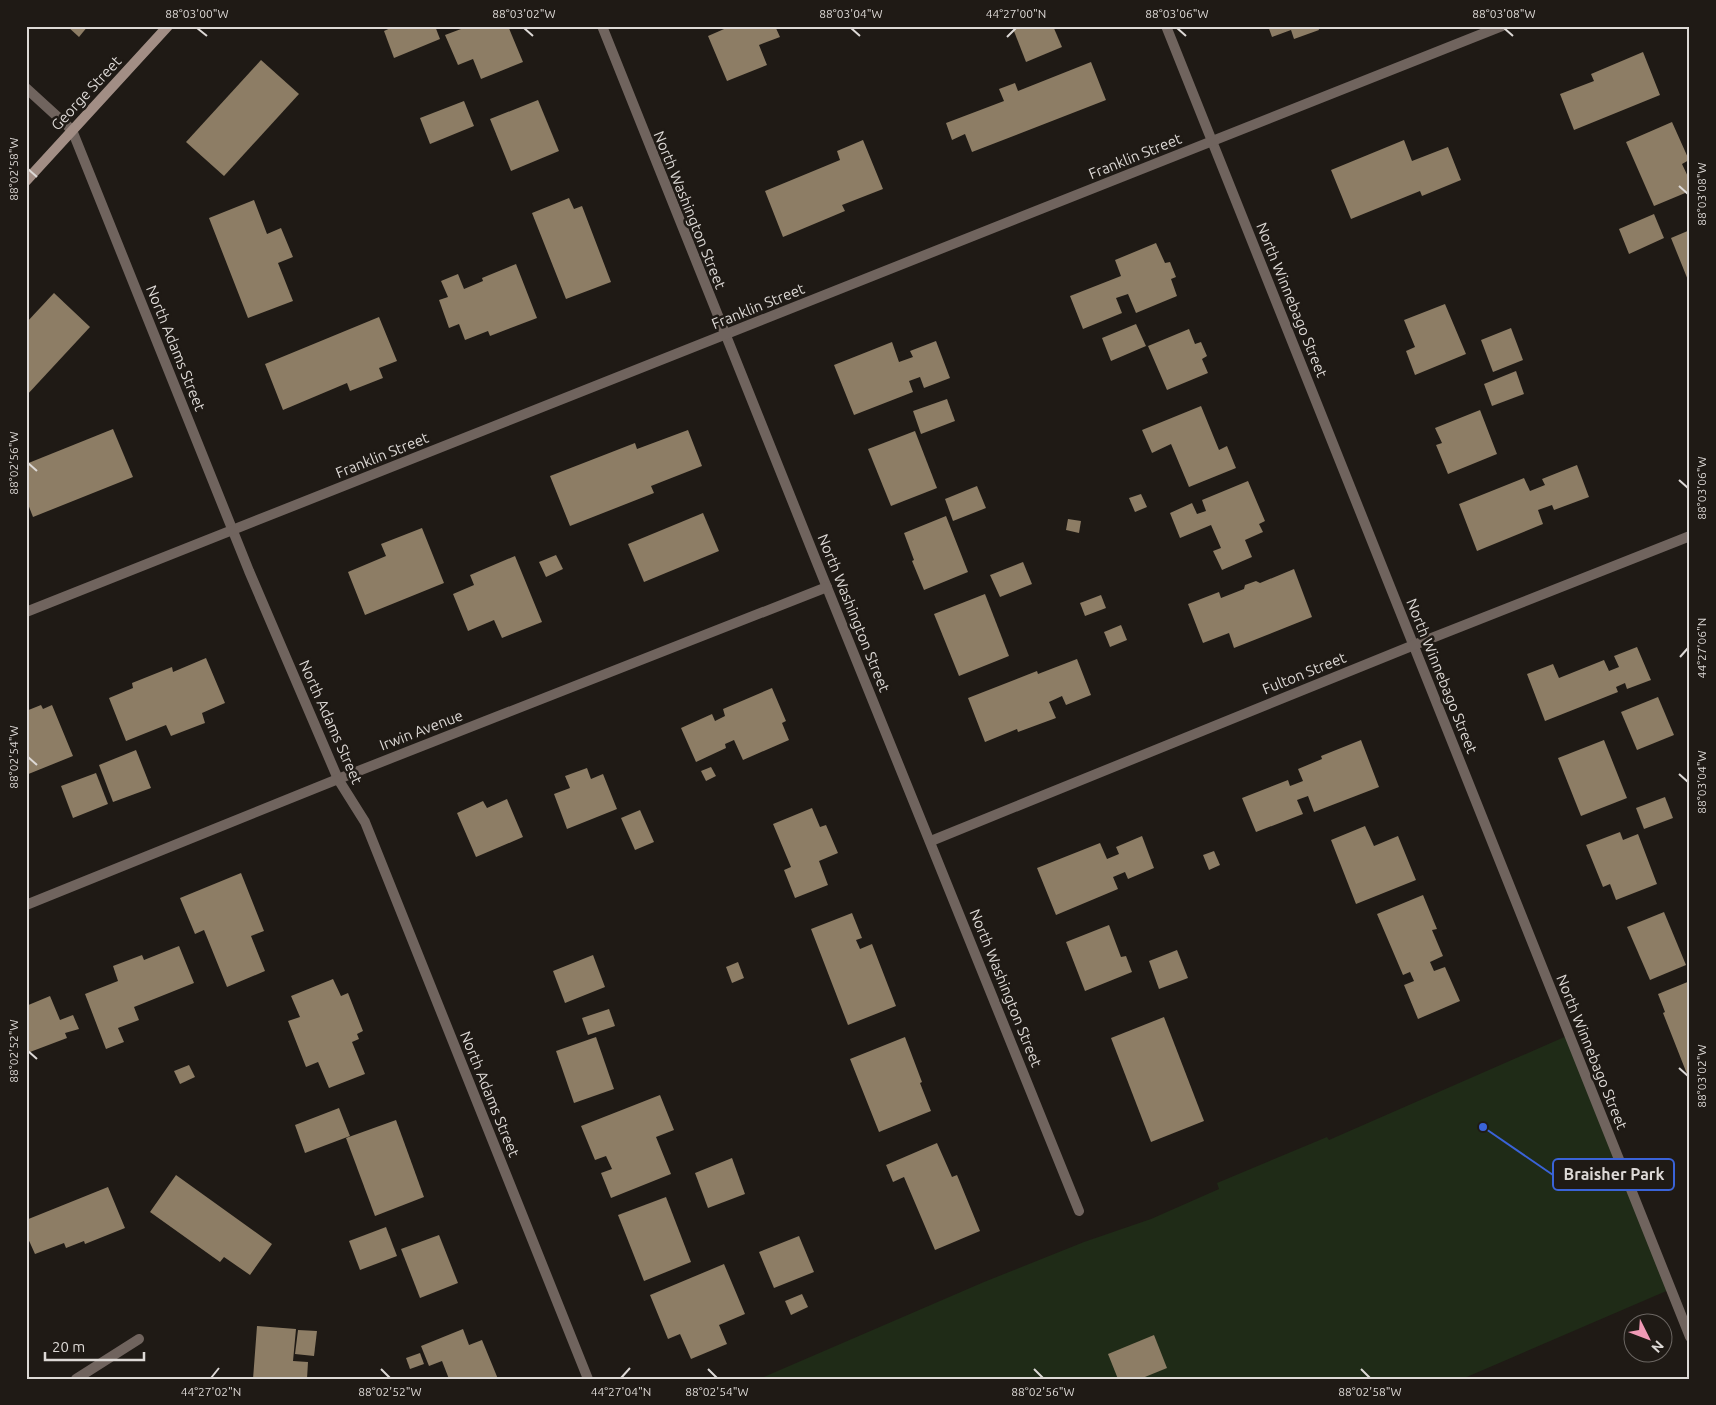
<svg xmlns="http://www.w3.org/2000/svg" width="1716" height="1405" viewBox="0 0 1716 1405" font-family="Ubuntu,sans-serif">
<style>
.green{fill:#1f2b17}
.building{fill:#8d7d65}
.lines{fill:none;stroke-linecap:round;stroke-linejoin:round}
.minor{stroke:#70645e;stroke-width:10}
.secondary{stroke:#a28e85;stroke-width:10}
.ticks{fill:none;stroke:#ddd9d6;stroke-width:2}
.labels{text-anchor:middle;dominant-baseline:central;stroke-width:5;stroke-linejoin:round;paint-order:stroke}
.street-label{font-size:15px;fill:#ddd9d6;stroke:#1f1a15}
.leader{fill:none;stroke:#3a63d8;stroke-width:2}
.callout-dot{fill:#3a63d8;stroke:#1f1a15;stroke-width:2}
.callout{fill:#1f1a15;stroke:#3a63d8;stroke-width:2}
.callout-label{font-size:16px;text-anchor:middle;font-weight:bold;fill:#ddd9d6}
.neatline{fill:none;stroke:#ddd9d6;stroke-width:2}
.ticks-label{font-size:12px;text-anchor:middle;fill:#ddd9d6}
</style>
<rect width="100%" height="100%" fill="#1f1a15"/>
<path class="green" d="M1569 1035 1671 1289 1462 1379H759L984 1282 1084 1242 1151 1219 1219 1189 1217 1183 1327 1137 1329 1140Z"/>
<g class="building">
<path d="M67 26H88L79 37Z"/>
<path d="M395 26H435L440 39 394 58 384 31Z"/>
<path d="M460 26H508L523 62 481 79 473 59 458 65 445 35 461 29Z"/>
<path d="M731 26H775L780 37 759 45 767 65 727 81 708 36Z"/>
<path d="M1012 26H1053L1062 47 1026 62Z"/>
<path d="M1268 26H1318L1319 30 1294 39 1291 30 1272 37Z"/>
<path d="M1643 52 1660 95 1574 130 1560 94 1594 81 1591 74Z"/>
<path d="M261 60 299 94 224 176 186 142Z"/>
<path d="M1091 62 1106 100 972 152 965 134 952 140 946 123 1004 101 999 89 1015 83 1018 91Z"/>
<path d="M538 100 559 151 511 171 490 119Z"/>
<path d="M464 101 474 126 430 144 420 118Z"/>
<path d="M1672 122 1689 160 1682 164 1690 181V191L1654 206 1626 142Z"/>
<path d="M863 140 883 189 842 205 845 211 783 237 765 191 840 160 837 151Z"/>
<path d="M1404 140 1412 161 1448 147 1461 180 1422 196 1420 191 1351 219 1331 170Z"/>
<path d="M569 198 574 209 582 206 611 282 566 299 532 213Z"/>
<path d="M254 200 267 234 281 228 293 257 278 263 293 301 248 318 209 218Z"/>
<path d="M1654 214 1664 238 1629 254 1619 229Z"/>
<path d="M1690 230V285L1671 238Z"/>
<path d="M1156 243 1165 263 1170 262 1176 277 1171 279 1177 296 1136 313 1128 294 1116 298 1122 313 1083 329 1070 296 1121 276 1115 260Z"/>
<path d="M516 264 537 318 490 336 488 331 465 340 459 324 449 328 439 300 448 297 441 281 458 274 464 289 483 281 482 278Z"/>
<path d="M54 293 90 327 26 396V323Z"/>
<path d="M1445 304 1466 354 1415 375 1406 351 1415 347 1404 320Z"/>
<path d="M379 317 397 361 379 368 383 378 350 391 347 383 283 410 265 364Z"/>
<path d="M1136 324 1146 346 1111 361 1102 338Z"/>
<path d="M1511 328 1523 360 1493 372 1481 340Z"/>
<path d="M1189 329 1195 344 1201 342 1207 356 1202 359 1208 373 1167 390 1148 346Z"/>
<path d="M936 341 950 378 924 388 920 377 909 381 913 392 854 415 834 365 892 342 899 362 913 357 910 351Z"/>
<path d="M1516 371 1524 394 1492 406 1484 384Z"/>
<path d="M947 399 955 421 921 434 913 411Z"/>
<path d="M1201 406 1219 450 1227 446 1236 468 1189 487 1171 444 1152 453 1142 430Z"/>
<path d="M1480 410 1497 454 1448 474 1436 445 1442 443 1435 428Z"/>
<path d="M113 429 133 477 33 517 26 499V464Z"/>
<path d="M688 430 702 466 651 486 654 493 570 526 550 476 635 443 637 449Z"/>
<path d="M915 431 937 488 891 506 868 449Z"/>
<path d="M1577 465 1589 497 1554 510 1552 505 1538 510 1543 524 1477 551 1459 504 1524 478 1530 491 1545 485 1542 479Z"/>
<path d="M1248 481 1265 521 1259 524 1263 532 1245 540 1252 557 1222 570 1213 551 1221 548 1211 525 1180 538 1170 513 1192 503 1197 514 1206 511 1202 500Z"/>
<path d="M977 486 986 508 953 521 945 499Z"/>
<path d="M1141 494 1147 507 1135 512 1129 498Z"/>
<path d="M703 513 719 551 644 582 628 544Z"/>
<path d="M946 516 968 572 924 590 912 561 914 560 904 533Z"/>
<path d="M1068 519 1081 521 1079 533 1066 530Z"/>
<path d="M422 528 444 583 365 615 348 572 386 556 381 544Z"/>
<path d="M556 555 563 569 546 577 539 562Z"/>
<path d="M515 556 542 622 502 638 494 620 468 631 453 594 474 585 470 575Z"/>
<path d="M1023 562 1032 584 1000 597 990 575Z"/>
<path d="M1294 569 1312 617 1234 648 1229 633 1203 643 1188 604 1219 592 1221 598 1244 589 1245 585 1256 581 1260 583Z"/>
<path d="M985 594 1009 656 959 676 934 614Z"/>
<path d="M1101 595 1106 608 1085 616 1080 603Z"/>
<path d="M1121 625 1127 640 1110 647 1104 632Z"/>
<path d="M1637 647 1651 680 1627 689 1625 683 1616 687 1618 692 1545 721 1527 674 1553 664 1559 678 1604 660 1609 671 1619 667 1614 656Z"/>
<path d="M206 658 225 703 202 713 205 723 171 736 166 725 126 741 109 698 133 688 132 683 172 667 173 672Z"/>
<path d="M1077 659 1091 695 1066 705 1062 696 1049 702 1056 718 1018 732 1017 729 985 742 968 698 1037 671 1038 674Z"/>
<path d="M772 688 786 721 782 723 789 740 743 760 734 740 725 744 726 748 696 762 681 728 712 714 715 721 725 716 723 709Z"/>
<path d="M1658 697 1674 735 1637 750 1621 712Z"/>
<path d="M41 705 43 709 52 705 73 756 26 775V711Z"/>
<path d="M1361 740 1379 787 1314 812 1308 796 1297 800 1303 814 1256 832 1242 798 1288 780 1290 786 1303 781 1298 769 1322 759 1321 756Z"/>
<path d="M1604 740 1627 798 1581 816 1558 758Z"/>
<path d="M136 750 151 788 113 802 99 765Z"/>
<path d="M711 767 716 776 706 781 701 771Z"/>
<path d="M587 768 591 779 603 774 617 809 567 829 554 794 570 788 565 776Z"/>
<path d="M96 773 108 804 73 818 61 786Z"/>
<path d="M1665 797 1673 818 1644 829 1636 808Z"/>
<path d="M507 799 523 837 476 857 457 813 483 801 487 808Z"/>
<path d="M812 808 820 827 826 825 838 853 819 861 828 885 795 898 784 870 791 867 773 824Z"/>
<path d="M640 810 654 842 635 850 621 818Z"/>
<path d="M1365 826 1374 846 1398 836 1416 880 1356 904 1331 840Z"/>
<path d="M1620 832 1623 840 1638 834 1657 884 1616 900 1610 884 1603 887 1586 845Z"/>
<path d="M1142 836 1154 868 1128 879 1125 872 1113 877 1118 889 1056 915 1037 868 1100 843 1107 859 1119 854 1116 847Z"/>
<path d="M1214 851 1220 865 1209 870 1203 855Z"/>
<path d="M241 873 264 931 251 936 265 971 227 987 204 930 195 934 180 898Z"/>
<path d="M1423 895 1437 929 1432 930 1443 956 1430 962 1434 971 1445 967 1460 1001 1418 1019 1404 985 1414 981 1410 972 1403 975 1377 914Z"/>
<path d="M1664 912 1686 965 1650 980 1627 927Z"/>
<path d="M852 913 862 938 856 940 860 949 872 944 896 1006 848 1025 811 929Z"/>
<path d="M1109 925 1121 957 1126 956 1132 972 1085 991 1066 942Z"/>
<path d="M179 946 194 983 134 1007 139 1020 118 1028 124 1042 106 1049 85 994 118 981 113 966 142 955 144 960Z"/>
<path d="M1177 950 1188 978 1159 989 1149 961Z"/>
<path d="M593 955 605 987 565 1003 553 971Z"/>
<path d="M738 962 744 978 732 983 726 967Z"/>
<path d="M333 979 341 996 348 993 363 1031 357 1034 359 1039 352 1042 365 1074 329 1088 318 1062 306 1067 288 1021 300 1017 291 996Z"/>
<path d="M1690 981V1073L1687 1074 1663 1013 1665 1012 1658 994Z"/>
<path d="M50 996 60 1020 73 1015 79 1029 65 1033 67 1038 30 1052 26 1046V1006Z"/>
<path d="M609 1009 615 1026 588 1035 582 1018Z"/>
<path d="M1164 1017 1204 1121 1151 1142 1111 1038Z"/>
<path d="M596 1037 614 1089 574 1103 556 1051Z"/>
<path d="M905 1037 922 1082 920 1083 931 1111 879 1132 850 1059Z"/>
<path d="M189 1065 195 1077 180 1084 174 1071Z"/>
<path d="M660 1095 674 1130 656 1137 671 1174 611 1198 601 1173 612 1169 606 1156 595 1160 581 1126Z"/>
<path d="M339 1108 350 1136 305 1153 295 1125Z"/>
<path d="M396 1120 424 1197 375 1216 346 1138Z"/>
<path d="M937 1143 952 1177 957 1175 980 1231 935 1250 904 1177 893 1182 886 1165Z"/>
<path d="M732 1158 745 1194 708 1208 695 1173Z"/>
<path d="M176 1175 272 1244 250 1275 224 1257 220 1262 150 1212Z"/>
<path d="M108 1187 125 1228 85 1244 84 1241 66 1248 64 1243 35 1254 26 1234V1220Z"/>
<path d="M666 1197 691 1262 644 1281 618 1215Z"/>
<path d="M386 1227 397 1256 360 1270 349 1241Z"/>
<path d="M439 1235 458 1283 420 1298 401 1249Z"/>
<path d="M799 1236 814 1272 774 1288 759 1252Z"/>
<path d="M724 1264 745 1314 719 1325 727 1344 691 1359 680 1334 668 1339 650 1295Z"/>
<path d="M802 1294 808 1307 791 1315 785 1301Z"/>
<path d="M257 1326 296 1329 293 1361 308 1362 307 1379H253Z"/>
<path d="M463 1329 469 1345 482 1340 498 1379H449L442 1361 429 1366 421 1346Z"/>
<path d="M298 1330 317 1331 314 1356 295 1354Z"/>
<path d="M1154 1335 1167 1368 1140 1379H1118L1108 1354Z"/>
<path d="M420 1353 424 1364 410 1369 406 1358Z"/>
</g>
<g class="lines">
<g class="minor">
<path d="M602 26C758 422 921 816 1079 1211"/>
<path d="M1166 26 1690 1337"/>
<path d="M26 88 72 130 249 571 338 779 365 822 588 1379"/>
<path d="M26 612 1502 26"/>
<path d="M931 841 1414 645 1690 536"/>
<path d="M26 905 338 779 827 587"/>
<path d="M76 1379 139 1339"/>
</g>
<path class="secondary" d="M26 181 168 26"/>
</g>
<path class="ticks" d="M197 28 207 36M524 28 533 36M851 28 860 36M1177 28 1186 36M1504 28 1513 36M1007 37 1016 28M28 169 37 177M1679 186 1688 194M28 463 37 471M1679 480 1688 488M1680 657 1688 648M28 757 37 765M1679 774 1688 782M28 1051 37 1059M1679 1068 1688 1076M381 1369 390 1378M708 1369 717 1378M1034 1369 1043 1378M1361 1369 1370 1378M211 1378 219 1368M621 1378 630 1368"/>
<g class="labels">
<g class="street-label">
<text transform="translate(86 93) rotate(-47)">George Street</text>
<text transform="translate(1135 156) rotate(-22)">Franklin Street</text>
<text transform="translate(690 210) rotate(68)">North Washington Street</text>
<text transform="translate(1292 300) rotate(68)">North Winnebago Street</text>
<text transform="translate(758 306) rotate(-22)">Franklin Street</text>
<text transform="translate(176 348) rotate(68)">North Adams Street</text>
<text transform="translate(382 455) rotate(-22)">Franklin Street</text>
<text transform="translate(854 613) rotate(68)">North Washington Street</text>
<text transform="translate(1304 673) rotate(-22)">Fulton Street</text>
<text transform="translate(1442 676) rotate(68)">North Winnebago Street</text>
<text transform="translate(331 722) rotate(66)">North Adams Street</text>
<text transform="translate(421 730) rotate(-21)">Irwin Avenue</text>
<text transform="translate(1006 988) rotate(68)">North Washington Street</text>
<text transform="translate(1592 1052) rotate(68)">North Winnebago Street</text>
<text transform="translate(490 1094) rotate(68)">North Adams Street</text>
</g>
</g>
<path class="leader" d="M1483 1127L1553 1175"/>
<circle class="callout-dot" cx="1483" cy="1127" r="5"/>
<rect class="callout" x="1553" y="1159" width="121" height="31" rx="5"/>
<g class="callout-label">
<text x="1614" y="1180">Braisher Park</text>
</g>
<rect width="1716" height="1405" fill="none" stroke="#1f1a15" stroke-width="55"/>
<g transform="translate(1648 1338) rotate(132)"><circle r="24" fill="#1f1a15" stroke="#6b6662"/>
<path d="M0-4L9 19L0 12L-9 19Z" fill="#f09ab6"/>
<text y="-8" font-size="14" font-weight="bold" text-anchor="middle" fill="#ddd9d6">N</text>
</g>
<path d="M45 1352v8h99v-8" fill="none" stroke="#ddd9d6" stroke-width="2.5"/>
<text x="52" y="1352" font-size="15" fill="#ddd9d6" stroke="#1f1a15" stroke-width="4" paint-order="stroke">20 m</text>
<rect x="28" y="28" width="1660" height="1350" class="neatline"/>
<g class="ticks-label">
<text x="197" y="18">88°03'00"W</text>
<text x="524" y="18">88°03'02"W</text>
<text x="851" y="18">88°03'04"W</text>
<text x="1016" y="18">44°27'00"N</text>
<text x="1177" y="18">88°03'06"W</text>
<text x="1504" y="18">88°03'08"W</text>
<text transform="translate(14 169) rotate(-90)" y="4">88°02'58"W</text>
<text transform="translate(1702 194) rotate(-90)" y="4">88°03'08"W</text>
<text transform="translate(14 463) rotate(-90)" y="4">88°02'56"W</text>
<text transform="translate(1702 488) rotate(-90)" y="4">88°03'06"W</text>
<text transform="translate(1702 648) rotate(-90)" y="4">44°27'06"N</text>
<text transform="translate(14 757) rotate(-90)" y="4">88°02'54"W</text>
<text transform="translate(1702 782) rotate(-90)" y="4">88°03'04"W</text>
<text transform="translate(14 1051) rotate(-90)" y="4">88°02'52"W</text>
<text transform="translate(1702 1076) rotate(-90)" y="4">88°03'02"W</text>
<text x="211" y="1396">44°27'02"N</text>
<text x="390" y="1396">88°02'52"W</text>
<text x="621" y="1396">44°27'04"N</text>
<text x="717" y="1396">88°02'54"W</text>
<text x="1043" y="1396">88°02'56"W</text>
<text x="1370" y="1396">88°02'58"W</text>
</g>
</svg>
